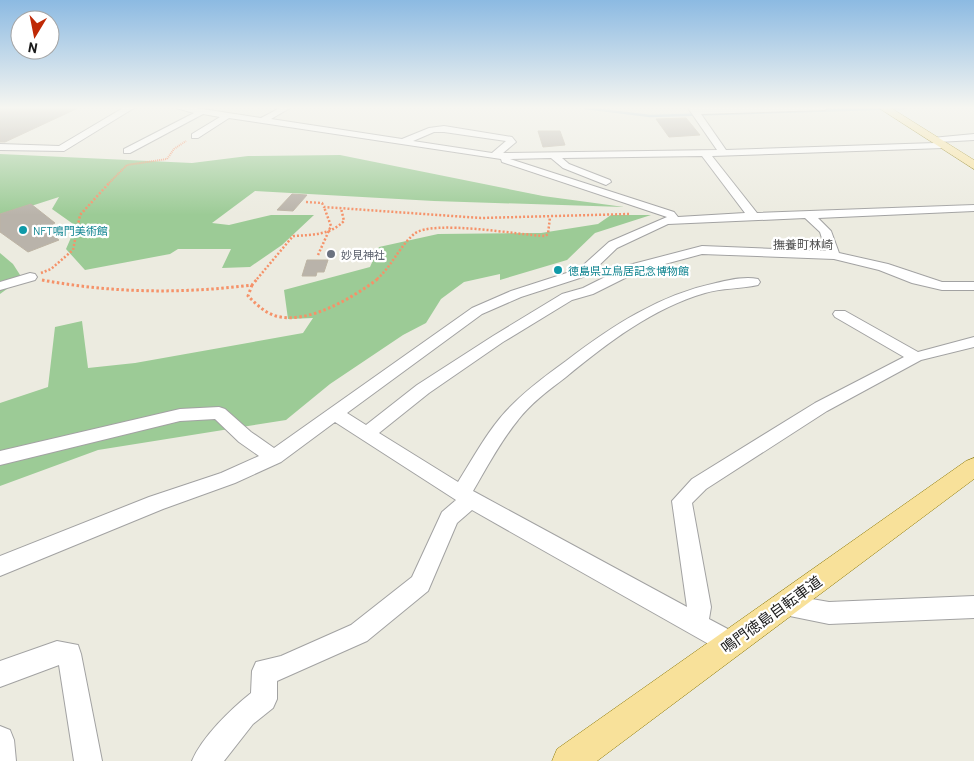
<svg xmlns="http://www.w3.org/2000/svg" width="974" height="761" viewBox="0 0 974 761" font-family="Barlow,'Noto Sans JP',sans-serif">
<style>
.forest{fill:#9ccb96}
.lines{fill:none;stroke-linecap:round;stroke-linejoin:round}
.stream{stroke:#a2c2d9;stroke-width:2.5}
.building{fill:#b9b3aa;stroke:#bdb4a4}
.minor-casing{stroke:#a2a2a2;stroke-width:2}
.major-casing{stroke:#8d7905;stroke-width:1}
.path-far2{stroke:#f59269;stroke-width:2;stroke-dasharray:1 1;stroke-linecap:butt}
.path-far1{stroke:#f59269;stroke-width:2.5;stroke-dasharray:2 2;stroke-linecap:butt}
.path{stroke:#f59269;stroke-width:3;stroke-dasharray:2.5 2.5;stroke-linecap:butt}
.minor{fill:#fff;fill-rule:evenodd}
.major{fill:#f8e19a;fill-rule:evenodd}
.culture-dot{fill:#0f9aa8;stroke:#fff;stroke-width:2}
.worship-dot{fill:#6b7280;stroke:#fff;stroke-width:2}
.labels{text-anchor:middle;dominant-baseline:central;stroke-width:4.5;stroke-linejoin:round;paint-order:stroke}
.far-culture-label{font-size:11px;fill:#0d838f;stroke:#fff;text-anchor:start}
.far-worship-label{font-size:11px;fill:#5b616d;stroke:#fff;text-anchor:start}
.far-quarter-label{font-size:12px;fill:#4e4e4e;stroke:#fff}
.near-street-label{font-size:15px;fill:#1b1b1b;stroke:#fff}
</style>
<rect width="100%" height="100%" fill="#ecebe0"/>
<g class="forest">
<path d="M0 154 192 163 248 156 340 155 543 196 624 207 434 201 255 191 212 223 229 225 271 215H314L282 245 250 267 222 268 231 249H178L170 254 85 270 66 249 76 226 52 209 59 197 0 216Z"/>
<path d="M611 215H651L595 233 567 260 500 280V274L464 282 441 299 426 323 403 335 330 384 286 420 98 450 0 486V403L48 387 55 327 82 321 88 368 135 363 303 333 313 318 288 319 284 290 370 267 379 247 438 234 541 233 598 224Z"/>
<path d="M0 253 13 264 22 278 0 294Z"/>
</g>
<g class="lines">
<path class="stream" d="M585 108 650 116 906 108"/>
</g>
<g class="building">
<path d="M0 108H78L5 142H0Z"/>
<path d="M686 118 700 135 669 137 656 119Z"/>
<path d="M538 131H560L565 145 543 147Z"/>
<path d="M292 194 307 195 293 211 277 210Z"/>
<path d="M31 204 55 223 44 229 59 240 28 252 0 232V214Z"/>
<path d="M307 260H328L324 272H317L316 276H302Z"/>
</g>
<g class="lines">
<defs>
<g id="minor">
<path d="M123 108H134L64 151 0 150V144L59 146Z"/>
<path d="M176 108H196L261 118 280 108H290L271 119 402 139 429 128 444 126 512 137 516 142 503 153 717 150 688 108H828L824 110 701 114 726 150 935 143 931 140 932 138 974 134V140L938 142 946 143 948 145 943 148 712 156 757 213 974 205V211L818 218 831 231 839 253 888 264 942 282H974V290H942L912 283 879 270 834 259 702 254 639 271 593 294 572 300 503 342 429 393 379 433 458 482C475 455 490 426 513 404 529 388 548 374 566 361 612 326 659 295 716 283 729 280 745 276 758 279L760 282 758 285C740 289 722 288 705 293 653 308 607 343 566 377 549 390 531 403 518 420 500 442 487 467 473 491L687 607 672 501 692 479 815 403 904 357 835 317 833 314 835 311H845L918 352 974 337V347L921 360 827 411 706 489 692 503 711 607 709 619 739 635 742 643 739 651 730 655 721 651 472 510 457 523 428 591 367 641 277 681V699L273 708 253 724 224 761H192C202 737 231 709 251 693L252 671 256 662 281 656 351 625 412 577 442 512 456 500 335 422 281 462 235 483 163 509 0 576V556L149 497 221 473 259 456 239 442 215 419 180 421 0 465V451L180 409 219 407 225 409 251 432 274 448 472 308 511 291 579 269 609 242 667 217 502 162 501 159 229 118 198 138H192V134L220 117 203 114 130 153H124V149L194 113ZM434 132H444L506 141 492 153 413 141ZM702 156 745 213 678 217 674 212 510 159 551 158 563 168 606 185 611 182 610 180 569 164 562 158ZM805 218 820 232 826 251 702 246 629 265 583 288 562 294 493 336 417 385 366 425 347 413 482 314 521 297 589 275 617 248 668 224Z"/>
<path d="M30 273 35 274 37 277 35 280 0 290V282Z"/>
<path d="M783 594 829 602 974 596V618L829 624 775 613 771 605 775 597Z"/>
<path d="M57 641 78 645 81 654 102 761H74L59 665 0 687V661Z"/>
<path d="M0 726 10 730 14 740 16 761H0Z"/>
</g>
<g id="major">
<path d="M879 108H891L974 160V169Z"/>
<path d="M974 458V479L597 761H552L557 749 966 461Z"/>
</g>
</defs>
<use href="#minor" class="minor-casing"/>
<use href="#major" class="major-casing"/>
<path class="path-far2" d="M109 183 127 165 167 159 174 149 186 141"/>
<g class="path-far1">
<path d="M306 202 322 203 324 207 481 218 629 214"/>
<path d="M318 255 331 226 324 207"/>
<path d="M41 273 51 269 73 250 80 215 110 182"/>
<path d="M257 279 293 236C312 235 330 235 344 221L341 208"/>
<path d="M377 279C392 266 399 247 414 234 433 219 518 235 545 236L548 234 550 217"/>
</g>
<g class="path">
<path d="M42 280C112 293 181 294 252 285L258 278"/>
<path d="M252 285 248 296C256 304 265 313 276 316 308 325 354 297 379 278"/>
</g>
<use href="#minor" class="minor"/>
<use href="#major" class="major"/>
</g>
<linearGradient id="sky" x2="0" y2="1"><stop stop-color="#8cbae2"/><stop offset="0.5" stop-color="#f6f6f1"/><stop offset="1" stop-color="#f6f6f1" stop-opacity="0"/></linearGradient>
<rect width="974" height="215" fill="url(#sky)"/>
<g class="culture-dot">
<circle cx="23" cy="230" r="5"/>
<circle cx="558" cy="270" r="5"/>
</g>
<circle class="worship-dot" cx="331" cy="254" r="5"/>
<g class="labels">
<g class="far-culture-label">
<text x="33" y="230">NFT鳴門美術館</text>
<text x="568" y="270">徳島県立鳥居記念博物館</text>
</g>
<g class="far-worship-label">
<text x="341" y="254">妙見神社</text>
</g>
<g class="far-quarter-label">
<text x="803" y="244">撫養町林崎</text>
</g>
<g class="near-street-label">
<text transform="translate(771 614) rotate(-36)">鳴門徳島自転車道</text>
</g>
</g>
<g transform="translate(35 35) rotate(190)"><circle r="24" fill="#ffffff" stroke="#a4a4a4"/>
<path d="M0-4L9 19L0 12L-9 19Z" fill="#bf2906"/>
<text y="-8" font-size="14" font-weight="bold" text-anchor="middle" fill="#1b1b1b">N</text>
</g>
</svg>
